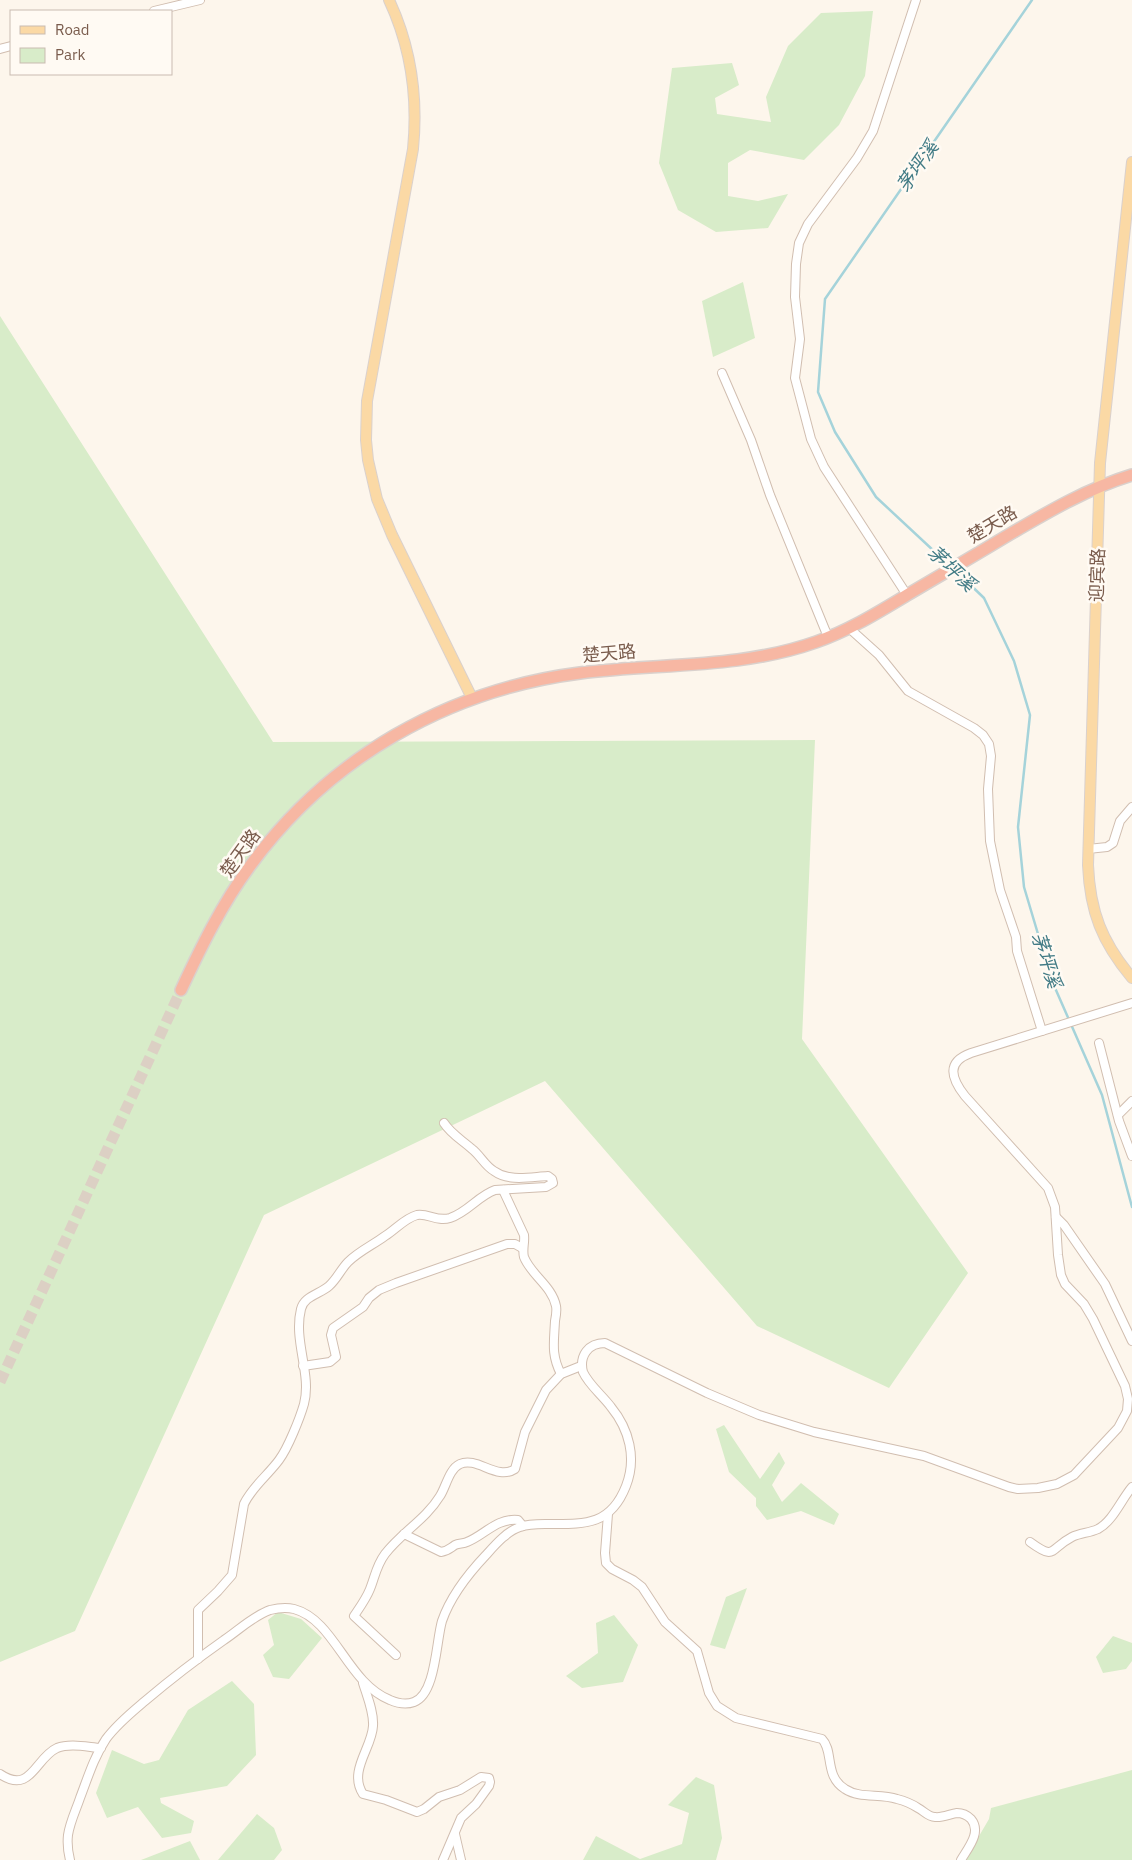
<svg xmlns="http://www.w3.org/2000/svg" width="1132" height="1860" viewBox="0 0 1132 1860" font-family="'IBM Plex Sans','Noto Sans SC',sans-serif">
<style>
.green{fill:#d8ecc9}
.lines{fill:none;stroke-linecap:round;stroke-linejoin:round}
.stream{stroke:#a5d3da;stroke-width:2.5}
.highway-tunnel{stroke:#dcd0c4;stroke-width:11;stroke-dasharray:11 5.5;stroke-linecap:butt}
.minor-casing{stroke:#d1beb0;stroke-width:10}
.major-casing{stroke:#dad1cd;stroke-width:12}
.highway-casing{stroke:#dad1cd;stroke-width:14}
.minor{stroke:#fff;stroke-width:8}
.major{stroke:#fbd9a5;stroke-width:10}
.highway{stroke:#f7b7a3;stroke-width:11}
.labels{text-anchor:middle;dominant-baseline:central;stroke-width:5;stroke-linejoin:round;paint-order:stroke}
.street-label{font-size:18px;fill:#7a5c4d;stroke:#fffaf3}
.water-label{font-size:19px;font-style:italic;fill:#437c86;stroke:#fffaf3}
</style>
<rect width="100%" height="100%" fill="#fdf6ec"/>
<g class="green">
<path d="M873 11 865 76 839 125 804 160 750 150 728 163V196L758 201 788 194 768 228 716 232 678 210 659 163 672 68 732 63 739 85 715 98 717 114 771 122 766 97 788 46 821 13Z"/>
<path d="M743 282 755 338 713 357 702 301Z"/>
<path d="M0 316 273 742 815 740 802 1039 968 1273 889 1388 757 1326 545 1081 264 1215 75 1631 0 1662Z"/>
<path d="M724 1425 760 1479 779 1452 785 1463 772 1485 782 1502 801 1483 839 1514 834 1525 801 1511 767 1520 756 1506V1498L729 1472 716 1429Z"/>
<path d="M747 1588 725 1649 710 1645 726 1597Z"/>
<path d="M278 1612 301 1619 322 1638 289 1679 273 1677 263 1655 274 1645 268 1620Z"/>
<path d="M614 1615 638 1645 623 1682 582 1688 566 1676 598 1653 596 1623Z"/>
<path d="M1113 1636 1132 1643V1661L1126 1669 1103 1673 1096 1657Z"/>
<path d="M232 1681 254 1704 256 1755 227 1786 160 1798 161 1803 194 1821 191 1833 162 1838 138 1807 107 1818 96 1793 112 1750 144 1764 159 1760 188 1710Z"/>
<path d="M1132 1770V1860H965L989 1819 991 1808Z"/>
<path d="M696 1777 714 1785 722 1838 716 1860H583L596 1836 640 1859 682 1844 689 1813 668 1805Z"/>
<path d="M257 1814 274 1828 282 1850 274 1860H218Z"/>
<path d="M190 1841 200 1860H141Z"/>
</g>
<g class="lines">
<g class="stream">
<path d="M950 566 876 497 835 432 818 392 825 299 1032 0"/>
<path d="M956 571 984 598 1014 661 1030 715 1018 827 1024 887 1052 981 1102 1095 1132 1207"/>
</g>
<path class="highway-tunnel" d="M0 1382 181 990"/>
<defs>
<g id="minor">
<path d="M154 11 200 0"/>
<path d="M0 49 11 46"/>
<path d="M722 373 751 440 770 495 828 637"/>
<path d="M907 595 824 467 811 439 795 378 800 339 795 297 796 264 799 243 808 224 857 158 873 131 916 0"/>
<path d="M849 628 879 655 908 691 974 728 983 735 989 744 991 756 988 789 990 841 1000 890 1016 937 1017 951 1042 1031"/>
<path d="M1088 849 1107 847 1113 843 1120 821 1132 807"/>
<path d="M1099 1043 1119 1121 1132 1156"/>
<path d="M1118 1115 1132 1101"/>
<path d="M503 1190 524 1235C525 1243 522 1249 524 1257 531 1275 552 1286 556 1306 557 1311 556 1316 555 1321 554 1342 551 1355 561 1374"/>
<path d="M1056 1217 1064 1225 1105 1284 1132 1341"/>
<path d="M303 1366 330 1362 336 1357 331 1335 333 1328 363 1307 369 1298 379 1290 396 1283 507 1244H515L522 1248"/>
<path d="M608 1514 605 1553 606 1563 612 1569 633 1580 642 1587 665 1622 697 1651 709 1693 717 1706 736 1718 822 1739C834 1751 824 1776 845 1789 860 1799 880 1793 897 1799 905 1801 912 1804 918 1808 924 1811 928 1817 935 1817 942 1818 950 1814 957 1813 963 1813 967 1815 971 1819 982 1832 968 1848 961 1860"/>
<path d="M404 1534 441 1552C448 1551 449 1549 455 1545 459 1543 463 1544 467 1542 485 1535 496 1518 518 1520L523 1526"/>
<path d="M1030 1542C1056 1561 1049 1549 1072 1537 1080 1533 1089 1533 1098 1529 1113 1521 1121 1500 1132 1487"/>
<path d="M396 1655 354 1616C360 1607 366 1599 370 1589 375 1577 376 1566 385 1554 401 1533 426 1519 440 1496 446 1487 449 1469 460 1464 477 1456 497 1481 515 1469L525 1432 546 1390 561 1374 581 1366"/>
<path d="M198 1659V1610L218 1591 232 1575 244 1504C252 1487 268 1475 279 1460 288 1448 300 1418 304 1404 312 1374 293 1341 301 1309 304 1296 320 1294 329 1286 337 1279 341 1269 348 1262 359 1251 373 1245 385 1236 395 1230 405 1218 417 1215 428 1213 437 1222 450 1218 468 1212 478 1196 495 1190L546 1187 553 1183 552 1179 548 1176C530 1177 509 1182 494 1171 485 1166 480 1155 472 1149 462 1140 451 1134 444 1123"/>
<path d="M363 1683C367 1696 374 1712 373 1726 372 1748 348 1771 363 1794L386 1800 417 1812 424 1809 439 1797 460 1790 481 1777 489 1778 490 1782 489 1786 476 1804 461 1818 443 1860"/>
<path d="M0 1774C31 1795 35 1758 57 1748 70 1743 87 1747 101 1748"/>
<path d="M455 1834 461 1860"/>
<path d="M70 1860C68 1852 67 1844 68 1835 70 1822 76 1810 80 1798 88 1777 94 1757 106 1739 117 1724 132 1712 145 1701 171 1679 197 1659 224 1640 239 1630 253 1616 270 1610 278 1608 286 1607 294 1609 335 1620 347 1683 390 1700 397 1703 406 1705 414 1702 436 1694 436 1641 442 1621 451 1595 468 1574 486 1555 495 1545 507 1531 520 1527 528 1524 536 1524 545 1524 583 1524 610 1527 626 1486 637 1458 629 1429 611 1407 602 1395 589 1385 583 1372 579 1356 588 1343 605 1343L707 1393 759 1415 814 1432 924 1456 1009 1487 1018 1489 1038 1488 1057 1484 1074 1475 1118 1428 1127 1411 1128 1399 1125 1386 1093 1319 1084 1304 1065 1284 1061 1275 1058 1255 1055 1207 1048 1188 965 1096C951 1078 946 1062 971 1053L1132 1003"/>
</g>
<g id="major">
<path d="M389 0C411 47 418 98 413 149L367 401 366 440 368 460 377 499 392 535 472 698"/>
<path d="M1132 162 1100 463 1088 865C1090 912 1102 942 1132 978"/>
</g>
<path id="highway" d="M181 990C201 947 222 904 250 866 329 758 447 690 580 673 659 663 740 669 816 642 848 631 877 613 907 595 939 576 972 557 1005 537 1046 513 1086 489 1132 475"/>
</defs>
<use href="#minor" class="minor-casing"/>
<use href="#major" class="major-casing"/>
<use href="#highway" class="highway-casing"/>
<use href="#minor" class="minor"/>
<use href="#major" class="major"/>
<use href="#highway" class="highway"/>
</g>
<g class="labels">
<g class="street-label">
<text transform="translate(992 524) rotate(-31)">楚天路</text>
<text transform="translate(1097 575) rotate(-88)">迎宾路</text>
<text transform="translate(609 653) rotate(-5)">楚天路</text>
<text transform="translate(240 853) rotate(-54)">楚天路</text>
</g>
<g class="water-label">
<text transform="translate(917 166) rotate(-55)">茅坪溪</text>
<text transform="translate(952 568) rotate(43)">茅坪溪</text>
<text transform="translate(1047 960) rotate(72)">茅坪溪</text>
</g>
</g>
<rect x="10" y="10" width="162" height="65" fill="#fffaf3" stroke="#cabbb1"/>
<rect x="20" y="26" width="25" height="8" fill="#fbd9a5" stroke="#cabbb1"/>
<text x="55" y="35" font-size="15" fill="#7a5c4d">Road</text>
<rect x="20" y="48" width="25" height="15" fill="#d8ecc9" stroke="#cabbb1"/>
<text x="55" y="60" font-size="15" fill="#7a5c4d">Park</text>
</svg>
